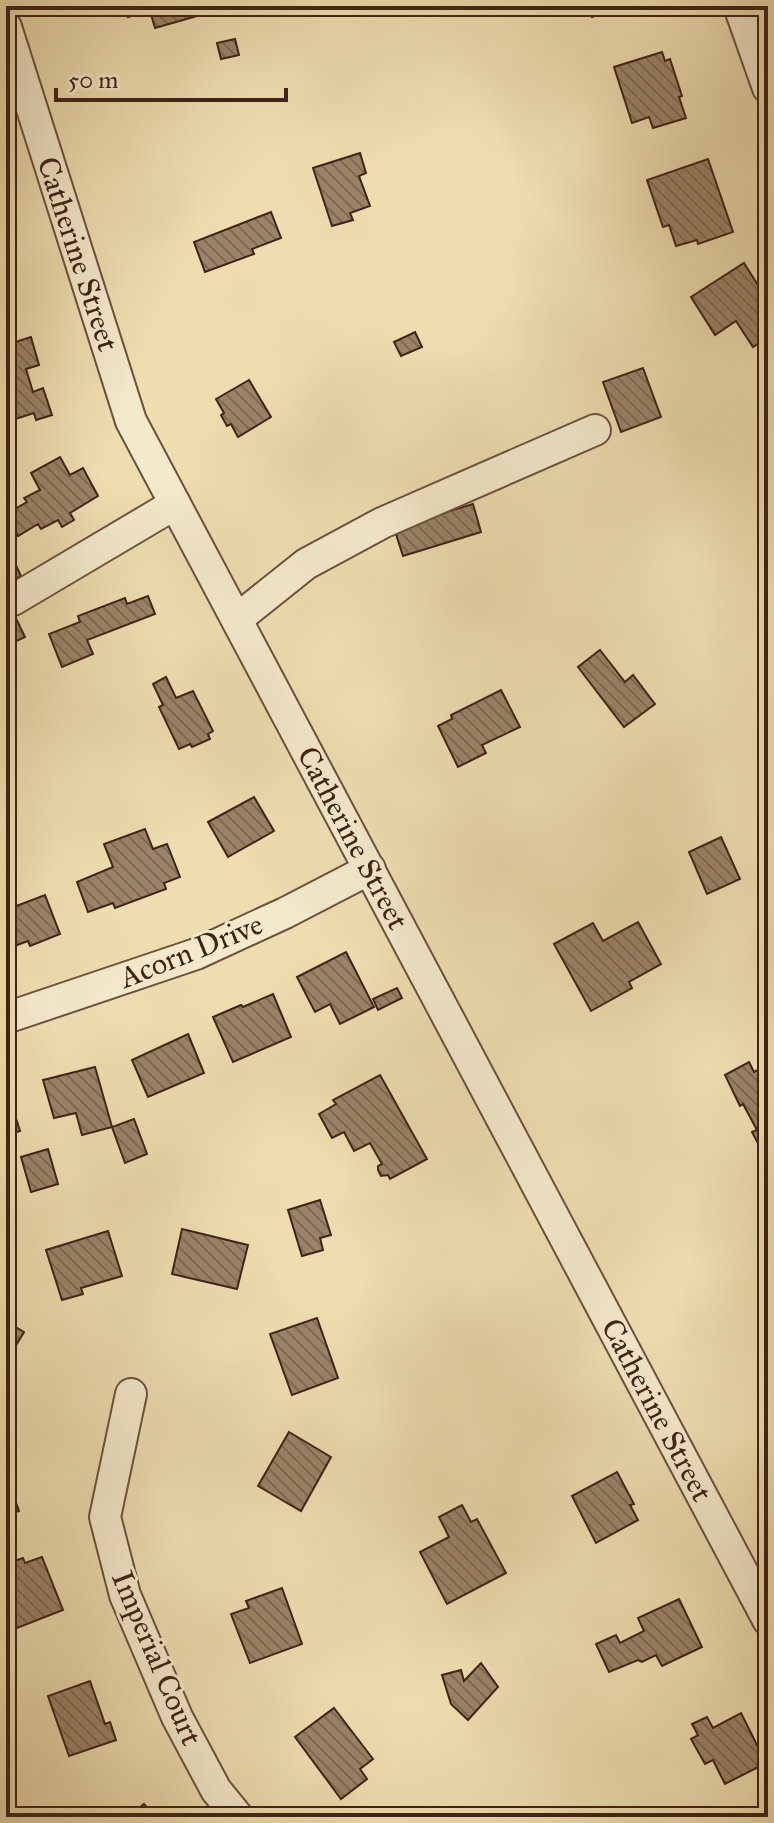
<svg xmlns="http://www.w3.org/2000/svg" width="774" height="1823" viewBox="0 0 774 1823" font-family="'IM FELL Great Primer',serif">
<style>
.building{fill:url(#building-back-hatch);stroke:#402218;stroke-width:2}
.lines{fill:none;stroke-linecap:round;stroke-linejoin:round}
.minor-casing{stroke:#6b513e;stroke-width:34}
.minor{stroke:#f3e9cb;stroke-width:30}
.labels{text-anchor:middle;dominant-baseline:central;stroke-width:6;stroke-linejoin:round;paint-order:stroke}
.street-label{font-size:30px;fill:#402218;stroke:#f3e9cb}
</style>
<defs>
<pattern id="building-back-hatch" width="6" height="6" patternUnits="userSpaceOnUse" patternTransform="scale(2)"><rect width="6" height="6" fill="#9a8367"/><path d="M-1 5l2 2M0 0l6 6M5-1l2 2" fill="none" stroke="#7f6b54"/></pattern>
</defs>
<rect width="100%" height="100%" fill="#edddaf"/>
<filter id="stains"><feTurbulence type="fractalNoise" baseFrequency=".0025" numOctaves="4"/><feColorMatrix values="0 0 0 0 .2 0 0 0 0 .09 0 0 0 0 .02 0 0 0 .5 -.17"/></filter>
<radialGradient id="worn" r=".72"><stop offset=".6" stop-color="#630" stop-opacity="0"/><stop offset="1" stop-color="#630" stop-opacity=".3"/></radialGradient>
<g class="building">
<path d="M132 6H209L211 12 155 28 150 11 128 17 125 8Z"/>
<path d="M588 6H625L592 17Z"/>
<path d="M235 39 239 55 221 59 217 43Z"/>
<path d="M662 52 665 61 670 59 682 96 679 97 686 118 653 128 649 117 632 123 614 67Z"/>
<path d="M360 153 366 173 359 176 370 206 350 213 353 220 332 226 313 168Z"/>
<path d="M708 159 733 232 698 244 697 240 676 246 669 225 663 227 647 180Z"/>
<path d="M271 212 281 238 252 249 254 254 205 272 194 242Z"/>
<path d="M744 263 768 301V337L753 347 736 321 715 335 691 297Z"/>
<path d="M415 332 422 347 401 356 394 342Z"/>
<path d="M31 337 39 365 26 369 33 392 43 388 52 415 36 420 34 413 6 422V345Z"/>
<path d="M643 368 661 417 621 432 603 382Z"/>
<path d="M249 380 271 417 238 437 231 424 227 426 221 415 224 413 216 399Z"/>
<path d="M768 390V409L759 400Z"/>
<path d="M60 457 70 475 83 468 98 496 70 513 74 520 62 527 58 520 41 529 38 524 18 536 6 514 27 502 24 498 40 490 31 473Z"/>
<path d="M473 504 481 532 403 556 394 528Z"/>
<path d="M12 557 21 576 6 584V560Z"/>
<path d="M148 596 155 614 87 640 93 654 62 667 49 634 80 622 78 616 125 598 127 604Z"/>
<path d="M10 606 25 637 6 646V608Z"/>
<path d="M600 650 625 682 633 675 655 704 624 727 578 667Z"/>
<path d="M166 677 176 698 193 691 213 731 208 734 210 739 192 747 190 744 179 749 159 707 163 705 153 684Z"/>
<path d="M501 690 520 727 482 745 486 753 458 767 438 726 452 719 451 715Z"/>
<path d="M254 797 274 831 228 857 208 822Z"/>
<path d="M145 829 153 849 167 844 180 877 164 883 166 889 115 908 113 903 88 912 77 882 113 867 104 844Z"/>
<path d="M721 837 740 879 707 894 689 852Z"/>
<path d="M45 895 60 934 30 946 28 941 6 949V910Z"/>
<path d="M638 922 661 964 629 982 632 988 591 1011 554 944 593 923 603 941Z"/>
<path d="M346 952 374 1007 340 1024 330 1004 315 1012 297 977Z"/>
<path d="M397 988 402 998 378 1010 373 999Z"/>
<path d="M273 994 291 1037 233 1062 213 1017 241 1005 243 1007Z"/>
<path d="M188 1034 204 1073 148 1097 132 1060Z"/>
<path d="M749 1062 754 1072 768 1065V1162L752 1132 757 1130 743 1104 740 1106 725 1075Z"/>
<path d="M95 1067 112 1127 82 1135 76 1113 54 1118 43 1080Z"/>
<path d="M380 1075 427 1159 390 1179 388 1175 381 1176 378 1170V1166L382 1164 370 1143 354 1151 344 1132 332 1138 319 1114 336 1104 333 1100Z"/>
<path d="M6 1093H8L20 1131 6 1135Z"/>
<path d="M134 1119 147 1154 125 1163 112 1127Z"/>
<path d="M48 1149 58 1184 31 1192 21 1157Z"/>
<path d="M320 1200 331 1235 320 1238 323 1250 302 1256 288 1210Z"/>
<path d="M182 1229 248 1245 237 1289 172 1274Z"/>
<path d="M108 1231 122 1276 81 1288 83 1294 62 1300 46 1250Z"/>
<path d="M6 1315 10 1317 7 1322 24 1332 6 1362Z"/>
<path d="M317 1318 338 1378 292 1395 270 1334Z"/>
<path d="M289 1432 331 1457 301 1511 258 1486Z"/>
<path d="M617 1472 634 1504 630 1505 638 1520 596 1543 572 1496Z"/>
<path d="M6 1476 19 1511 6 1516Z"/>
<path d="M462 1505 471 1522 477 1519 506 1573 447 1604 420 1552 449 1537 439 1517Z"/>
<path d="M42 1557 63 1610 12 1630 6 1614V1564L23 1558 25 1563Z"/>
<path d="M282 1588 302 1644 250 1663 231 1614 249 1608 246 1601Z"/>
<path d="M679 1599 702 1647 662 1666 656 1655 642 1662 638 1660 609 1672 596 1644 616 1635 620 1643 644 1631 638 1618Z"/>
<path d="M481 1663 498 1687 468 1720 451 1704 442 1675 461 1670 464 1681Z"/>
<path d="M90 1681 105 1724 110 1722 116 1740 69 1756 48 1696Z"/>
<path d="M334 1708 373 1759 360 1769 367 1779 341 1799 295 1737Z"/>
<path d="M741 1713 766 1763 725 1784 713 1760 705 1764 691 1739 698 1735 692 1724 707 1717 713 1728Z"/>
<path d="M144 1804 155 1817H128Z"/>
</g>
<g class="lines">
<defs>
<g id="minor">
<path d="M739 6 768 88"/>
<path d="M6 27 131 421 768 1620"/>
<path d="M13 600 175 504"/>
<path d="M237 619 306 564 382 523 595 430"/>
<path d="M6 1018 196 954 285 913 370 869"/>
<path d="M131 1394 105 1517 125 1595 177 1717 216 1790 238 1817"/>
</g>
</defs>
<use href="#minor" class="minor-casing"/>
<use href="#minor" class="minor"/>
</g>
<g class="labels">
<g class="street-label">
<text transform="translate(78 254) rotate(72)">Catherine Street</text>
<text transform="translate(353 838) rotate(62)">Catherine Street</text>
<text transform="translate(191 951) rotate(-22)">Acorn Drive</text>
<text transform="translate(657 1410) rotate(62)">Catherine Street</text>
<text transform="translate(157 1658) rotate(67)">Imperial Court</text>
</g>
</g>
<rect width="774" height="1823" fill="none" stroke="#edddaf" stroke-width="32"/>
<rect x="8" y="8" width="758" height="1807" fill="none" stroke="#402218" stroke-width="4"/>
<rect x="16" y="16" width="742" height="1791" fill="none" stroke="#402218" stroke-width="2"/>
<path d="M56 88v12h230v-12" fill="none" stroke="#402218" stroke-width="4"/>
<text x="68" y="88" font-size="24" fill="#402218" stroke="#f3e9cb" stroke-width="6" paint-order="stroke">50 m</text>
<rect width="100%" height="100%" filter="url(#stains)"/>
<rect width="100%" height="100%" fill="url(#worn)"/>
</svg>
